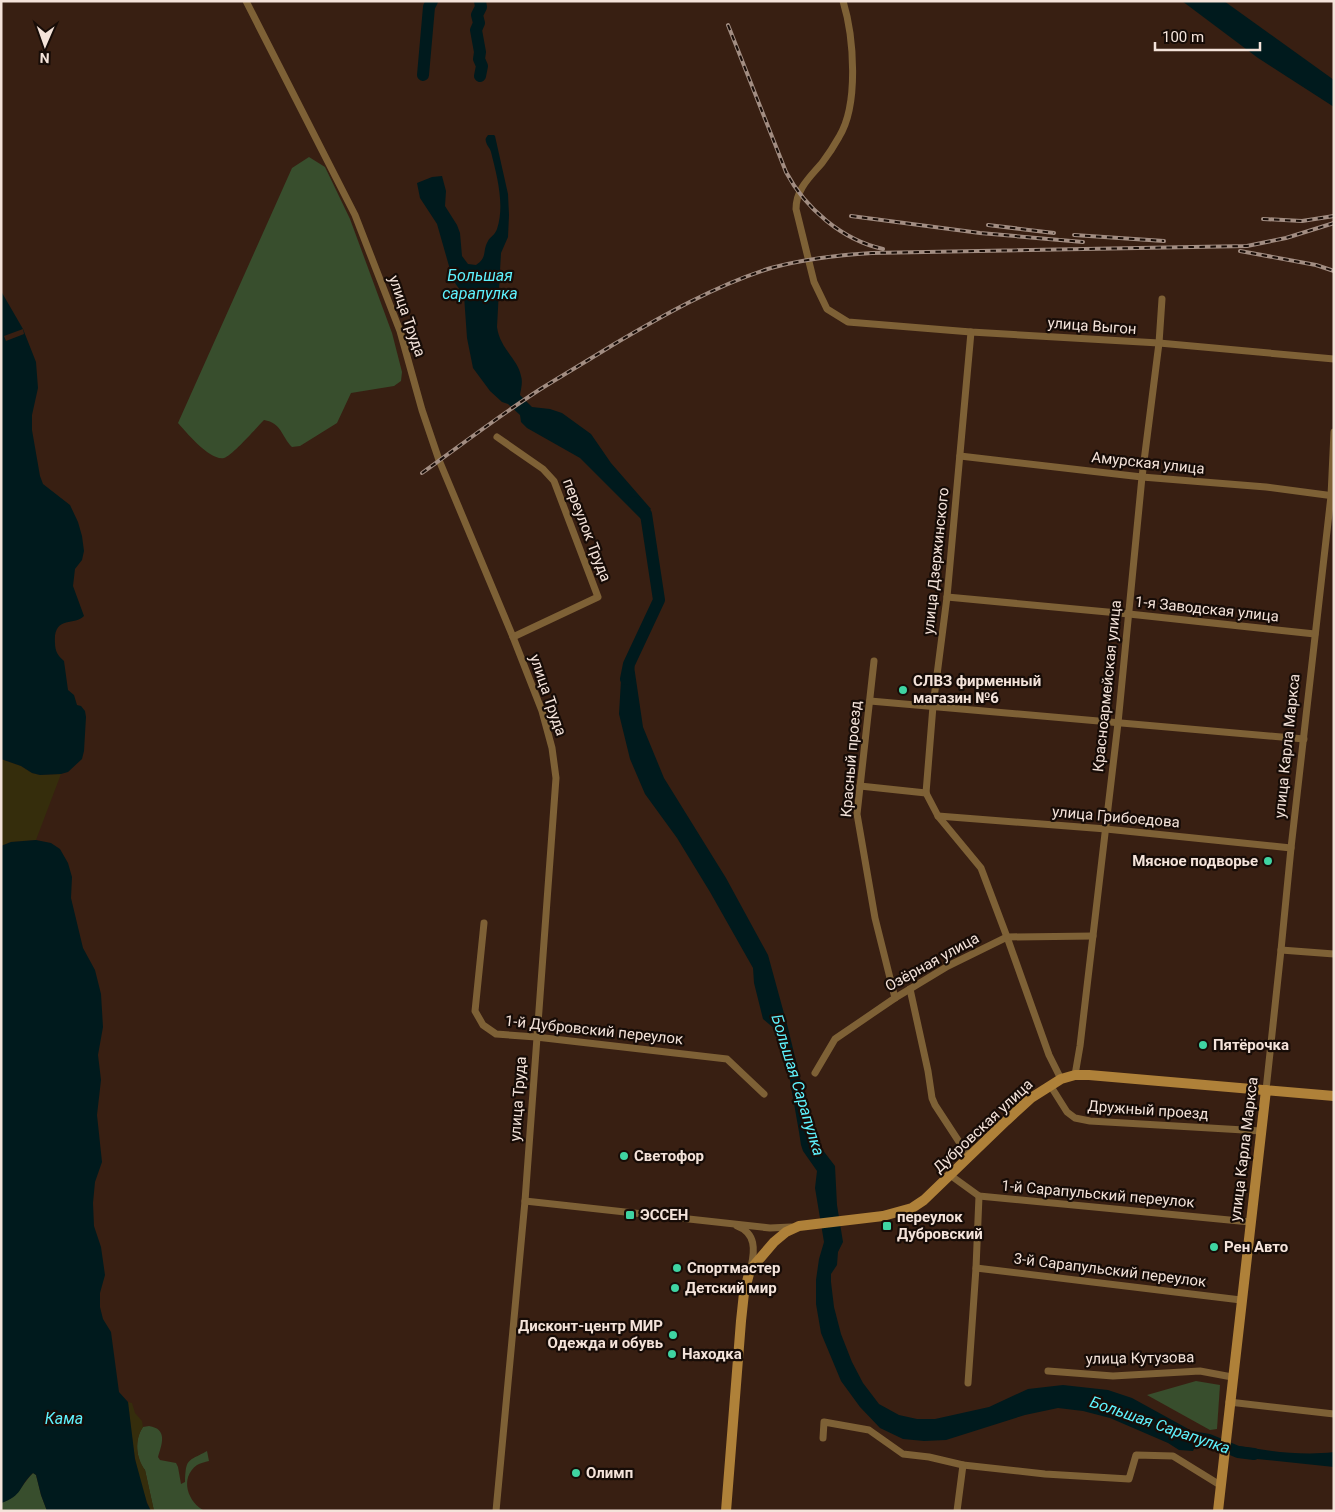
<svg xmlns="http://www.w3.org/2000/svg" width="1335" height="1512" viewBox="0 0 1335 1512" font-family="Roboto,sans-serif">
<style>
.green{fill:#384e2d}
.sand{fill:#352d0c}
.water{fill:#001a1d}
.pier{fill:#381f12}
.lines{fill:none;stroke-linecap:round;stroke-linejoin:round}
.river{stroke:#001a1d;stroke-width:12}
.minor{stroke:#7e6136;stroke-width:7}
.secondary{stroke:#af8139;stroke-width:10}
.rail-casing{stroke:#a28d82;stroke-width:4}
.rail{stroke:#170c07;stroke-width:2;stroke-dasharray:5.5;stroke-linecap:butt}
.poi-dot{fill:#3fd4a2;stroke:#170c07;stroke-width:2}
.labels{text-anchor:middle;dominant-baseline:central;stroke-width:4.5;stroke-linejoin:round;paint-order:stroke}
.street-label{font-size:15px;fill:#f4e3da;stroke:#170c07}
.poi-label{font-size:15px;font-weight:bold;fill:#f4e3da;stroke:#170c07;text-anchor:start}
.water-label{font-size:16px;font-style:italic;fill:#5ef2fd;stroke:#170c07}
</style>
<rect width="100%" height="100%" fill="#381f12"/>
<g class="green">
<path d="M309 157 325 167 350 219 392 333 402 372 401 381 394 386 351 393 337 423 300 446 292 447C281 436 282 423 264 420 256 428 233 455 224 458 210 461 187 433 178 423L292 168Z"/>
<path d="M1196 1381 1220 1385 1217 1429 1210 1430 1147 1395Z"/>
<path d="M149 1426C168 1429 162 1444 158 1457L160 1460 176 1463 178 1467 181 1484 185 1482C186 1458 187 1462 207 1451L209 1461C205 1462 200 1463 197 1465 179 1478 188 1503 205 1511H154L145 1470C136 1458 134 1440 143 1427Z"/>
<path d="M33 1473 36 1475 41 1495 47 1511H1V1503C19 1497 21 1485 33 1473Z"/>
</g>
<g class="sand">
<path d="M1 759 21 766 32 773 40 775 61 774 36 840 11 842 1 846Z"/>
<path d="M128 1402 132 1403 135 1413 142 1421 143 1427C134 1440 136 1458 145 1470L154 1511H151C135 1477 132 1438 128 1402Z"/>
</g>
<g class="water">
<path d="M427 1H436L431 9 428 38 424 40Z"/>
<path d="M1182 1H1224L1334 80V107L1258 58Z"/>
<path d="M488 135H494L495 136 508 194 509 215 508 237 501 253 497 327C500 349 518 359 521 376 523 382 521 389 520 395L532 407 550 409 562 413 591 434 611 463 651 509 641 519 580 458 527 428 521 422 520 415 508 404 502 402 490 391 473 368 467 338 464 296 453 280 437 224 420 198 417 183 432 177 442 176 446 191 445 206 457 225 460 233 462 256 468 264 476 265C488 257 482 251 488 241 490 237 495 235 497 229 505 205 497 176 491 152 490 148 487 146 486 142 485 138 486 138 488 135Z"/>
<path d="M1 291 23 329 36 362 38 388 32 415V430L40 476 43 484 70 505 78 522 82 536 84 551 82 560 75 569 73 586 84 616C75 626 53 615 55 643 55 651 58 656 64 661L68 690 74 695 77 705 81 706 85 711 86 717 84 751 82 759 68 772 61 774 40 775 32 773 21 766 1 759Z"/>
<path d="M627 663 634 666 643 727 664 778 726 878 768 955 788 1028 807 1107 822 1149 835 1166 837 1205 843 1242 838 1252 837 1265 831 1274V1282L834 1307 841 1334 852 1362 863 1383 879 1404 899 1415 917 1419H935L989 1407 1028 1389 1063 1385 1108 1390 1132 1398 1192 1431 1204 1433 1217 1438V1445L1209 1444 1198 1441 1193 1451 1179 1450 1168 1443 1110 1418 1083 1411 1058 1408 1025 1415 946 1440 924 1441 903 1439 880 1428 860 1407 841 1381 821 1333 816 1304V1280L819 1259 824 1242 815 1188 817 1171 803 1151 801 1145 799 1132 782 1035 763 1019 754 983 753 968 710 892 677 838 645 794 630 759 619 714 621 680Z"/>
<path d="M36 840 51 843 60 849 68 863 72 877 71 898 83 948 95 970 101 994 103 1027 98 1055 101 1080 97 1115 102 1162 95 1182 93 1203 94 1226 101 1247 105 1275 100 1293V1307L103 1319 111 1332 119 1392 128 1402 135 1459 147 1503 151 1511H47L41 1495 36 1475 33 1473C18 1487 23 1496 1 1503V846L11 842Z"/>
<path d="M1238 1446C1270 1451 1302 1456 1334 1452V1467L1257 1459 1237 1456Z"/>
</g>
<path class="pier" d="M23 329 24 334 6 341 4 336Z"/>
<g class="lines">
<g class="river">
<path d="M423 75 429 7 432 1"/>
<path d="M480 76 482 66 479 59 480 52 476 30 479 23 477 15 481 7 480 1"/>
<path d="M626 679 629 664 659 600 646 514 634 502"/>
<path d="M1202 1439 1209 1440 1238 1452 1254 1454"/>
</g>
<g class="minor">
<path d="M246 1 355 215 400 331 422 410 439 460 513 637 542 711 552 748 556 778 525 1201 496 1511"/>
<path d="M843 1C854 37 859 105 839 137 834 146 828 155 822 163 810 177 796 189 796 209L814 282 827 309 848 322 971 332 1159 343 1334 359"/>
<path d="M497 437 543 469 554 481 598 597 513 637"/>
<path d="M960 456 1142 477 1266 487 1334 496"/>
<path d="M947 597 1129 614 1315 634"/>
<path d="M874 661 857 814 875 918 895 998"/>
<path d="M870 701 1304 739"/>
<path d="M860 786 926 793"/>
<path d="M926 793 933 706 947 597 971 332"/>
<path d="M926 793 938 816 981 868 1007 937 1049 1055 1061 1079"/>
<path d="M938 816 1106 829 1291 848"/>
<path d="M484 923 475 1011 483 1025 496 1034 536 1037 727 1059 764 1094"/>
<path d="M1281 950 1334 954"/>
<path d="M910 989 928 1071 932 1098 935 1105 969 1157"/>
<path d="M815 1073 835 1039 895 998 948 966 1007 937 1093 936"/>
<path d="M1075 1075 1080 1046 1118 723 1142 477 1159 343 1162 299"/>
<path d="M1050 1085 1067 1112 1075 1118 1090 1121 1261 1131"/>
<path d="M1266 1090 1281 950 1291 848 1331 496 1334 432"/>
<path d="M950 1175 979 1196 1250 1222"/>
<path d="M525 1201 770 1228 791 1227"/>
<path d="M737 1226C756 1233 755 1250 751 1267"/>
<path d="M976 1268 1241 1300"/>
<path d="M1048 1371 1113 1376 1200 1371 1232 1377"/>
<path d="M968 1383 976 1268 979 1196"/>
<path d="M1229 1402 1334 1414"/>
<path d="M823 1438 824 1422 869 1430 903 1454 929 1457 963 1465 1045 1474 1129 1479 1136 1455 1173 1456 1220 1485"/>
<path d="M957 1511 963 1465"/>
</g>
<g class="secondary">
<path d="M726 1511 741 1321 744 1293 750 1270 774 1242 786 1232 799 1226 883 1216 912 1208 924 1200 1006 1121 1031 1098 1061 1079 1075 1075H1089L1334 1096"/>
<path d="M1218 1511 1266 1090"/>
</g>
<defs>
<g id="rail">
<path d="M728 25 786 172C805 208 842 240 883 249"/>
<path d="M851 216 980 233 1083 242"/>
<path d="M1263 219 1302 221 1334 216"/>
<path d="M988 225 1054 233"/>
<path d="M1074 235 1164 241"/>
<path d="M1240 251 1316 265 1334 271"/>
<path d="M422 473C461 445 499 416 539 390 563 375 587 361 611 346 660 317 716 285 771 268 804 259 838 255 872 253L1247 246 1286 238 1334 223"/>
</g>
</defs>
<use href="#rail" class="rail-casing"/>
<use href="#rail" class="rail"/>
</g>
<g class="poi-dot">
<circle cx="903" cy="690" r="5"/>
<circle cx="1268" cy="861" r="5"/>
<circle cx="1203" cy="1045" r="5"/>
<circle cx="624" cy="1156" r="5"/>
<rect x="625" y="1210" width="10" height="10" rx="2.5"/>
<rect x="882" y="1221" width="10" height="10" rx="2.5"/>
<circle cx="1214" cy="1247" r="5"/>
<circle cx="677" cy="1268" r="5"/>
<circle cx="675" cy="1288" r="5"/>
<circle cx="673" cy="1335" r="5"/>
<circle cx="672" cy="1354" r="5"/>
<circle cx="576" cy="1473" r="5"/>
</g>
<g class="labels">
<g class="street-label">
<text transform="translate(407 316) rotate(71)">улица Труда</text>
<text transform="translate(1092 326) rotate(4)">улица Выгон</text>
<text transform="translate(1148 463) rotate(6)">Амурская улица</text>
<text transform="translate(587 530) rotate(69)">переулок Труда</text>
<text transform="translate(936 561) rotate(-84)">улица Дзержинского</text>
<text transform="translate(1207 609) rotate(6)">1-я Заводская улица</text>
<text transform="translate(1107 686) rotate(-84)">Красноармейская улица</text>
<text transform="translate(548 695) rotate(71)">улица Труда</text>
<text transform="translate(1287 746) rotate(-84)">улица Карла Маркса</text>
<text transform="translate(851 759) rotate(-85)">Красный проезд</text>
<text transform="translate(1116 817) rotate(5)">улица Грибоедова</text>
<text transform="translate(932 962) rotate(-29)">Озёрная улица</text>
<text transform="translate(594 1030) rotate(6)">1-й Дубровский переулок</text>
<text transform="translate(518 1099) rotate(-86)">улица Труда</text>
<text transform="translate(1148 1110) rotate(4)">Дружный проезд</text>
<text transform="translate(983 1126) rotate(-43)">Дубровская улица</text>
<text transform="translate(1244 1149) rotate(-83)">улица Карла Маркса</text>
<text transform="translate(1098 1194) rotate(5)">1-й Сарапульский переулок</text>
<text transform="translate(1110 1270) rotate(7)">3-й Сарапульский переулок</text>
<text transform="translate(1140 1358) rotate(-1)">улица Кутузова</text>
</g>
<g class="poi-label">
<text x="913" y="681">СЛВЗ фирменный<tspan x="913" dy="17">магазин №6</tspan></text>
<text x="1258" y="861" text-anchor="end">Мясное подворье</text>
<text x="1213" y="1045">Пятёрочка</text>
<text x="634" y="1156">Светофор</text>
<text x="640" y="1215">ЭССЕН</text>
<text x="897" y="1217">переулок<tspan x="897" dy="17">Дубровский</tspan></text>
<text x="1224" y="1247">Рен Авто</text>
<text x="687" y="1268">Спортмастер</text>
<text x="685" y="1288">Детский мир</text>
<text x="663" y="1326" text-anchor="end">Дисконт-центр МИР<tspan x="663" dy="17">Одежда и обувь</tspan></text>
<text x="682" y="1354">Находка</text>
<text x="586" y="1473">Олимп</text>
</g>
<g class="water-label">
<text x="480" y="275">Большая<tspan x="480" dy="18">сарапулка</tspan></text>
<text transform="translate(798 1085) rotate(73)">Большая Сарапулка</text>
<text x="64" y="1418">Кама</text>
<text transform="translate(1160 1425) rotate(19)">Большая Сарапулка</text>
</g>
</g>
<rect width="1335" height="1512" fill="none" stroke="#f4e3da" stroke-width="5"/>
<g transform="translate(45 45) rotate(182)" stroke="#170c07" stroke-width="4" paint-order="stroke">
<path d="M0-4L9 19L0 12L-9 19Z" fill="#f4e3da"/>
<text y="-8" font-size="14" font-weight="bold" text-anchor="middle" fill="#f4e3da">N</text>
</g>
<path d="M1155 42v8h105v-8" fill="none" stroke="#f4e3da" stroke-width="2.5"/>
<text x="1162" y="42" font-size="15" fill="#f4e3da" stroke="#170c07" stroke-width="4" paint-order="stroke">100 m</text>
</svg>
